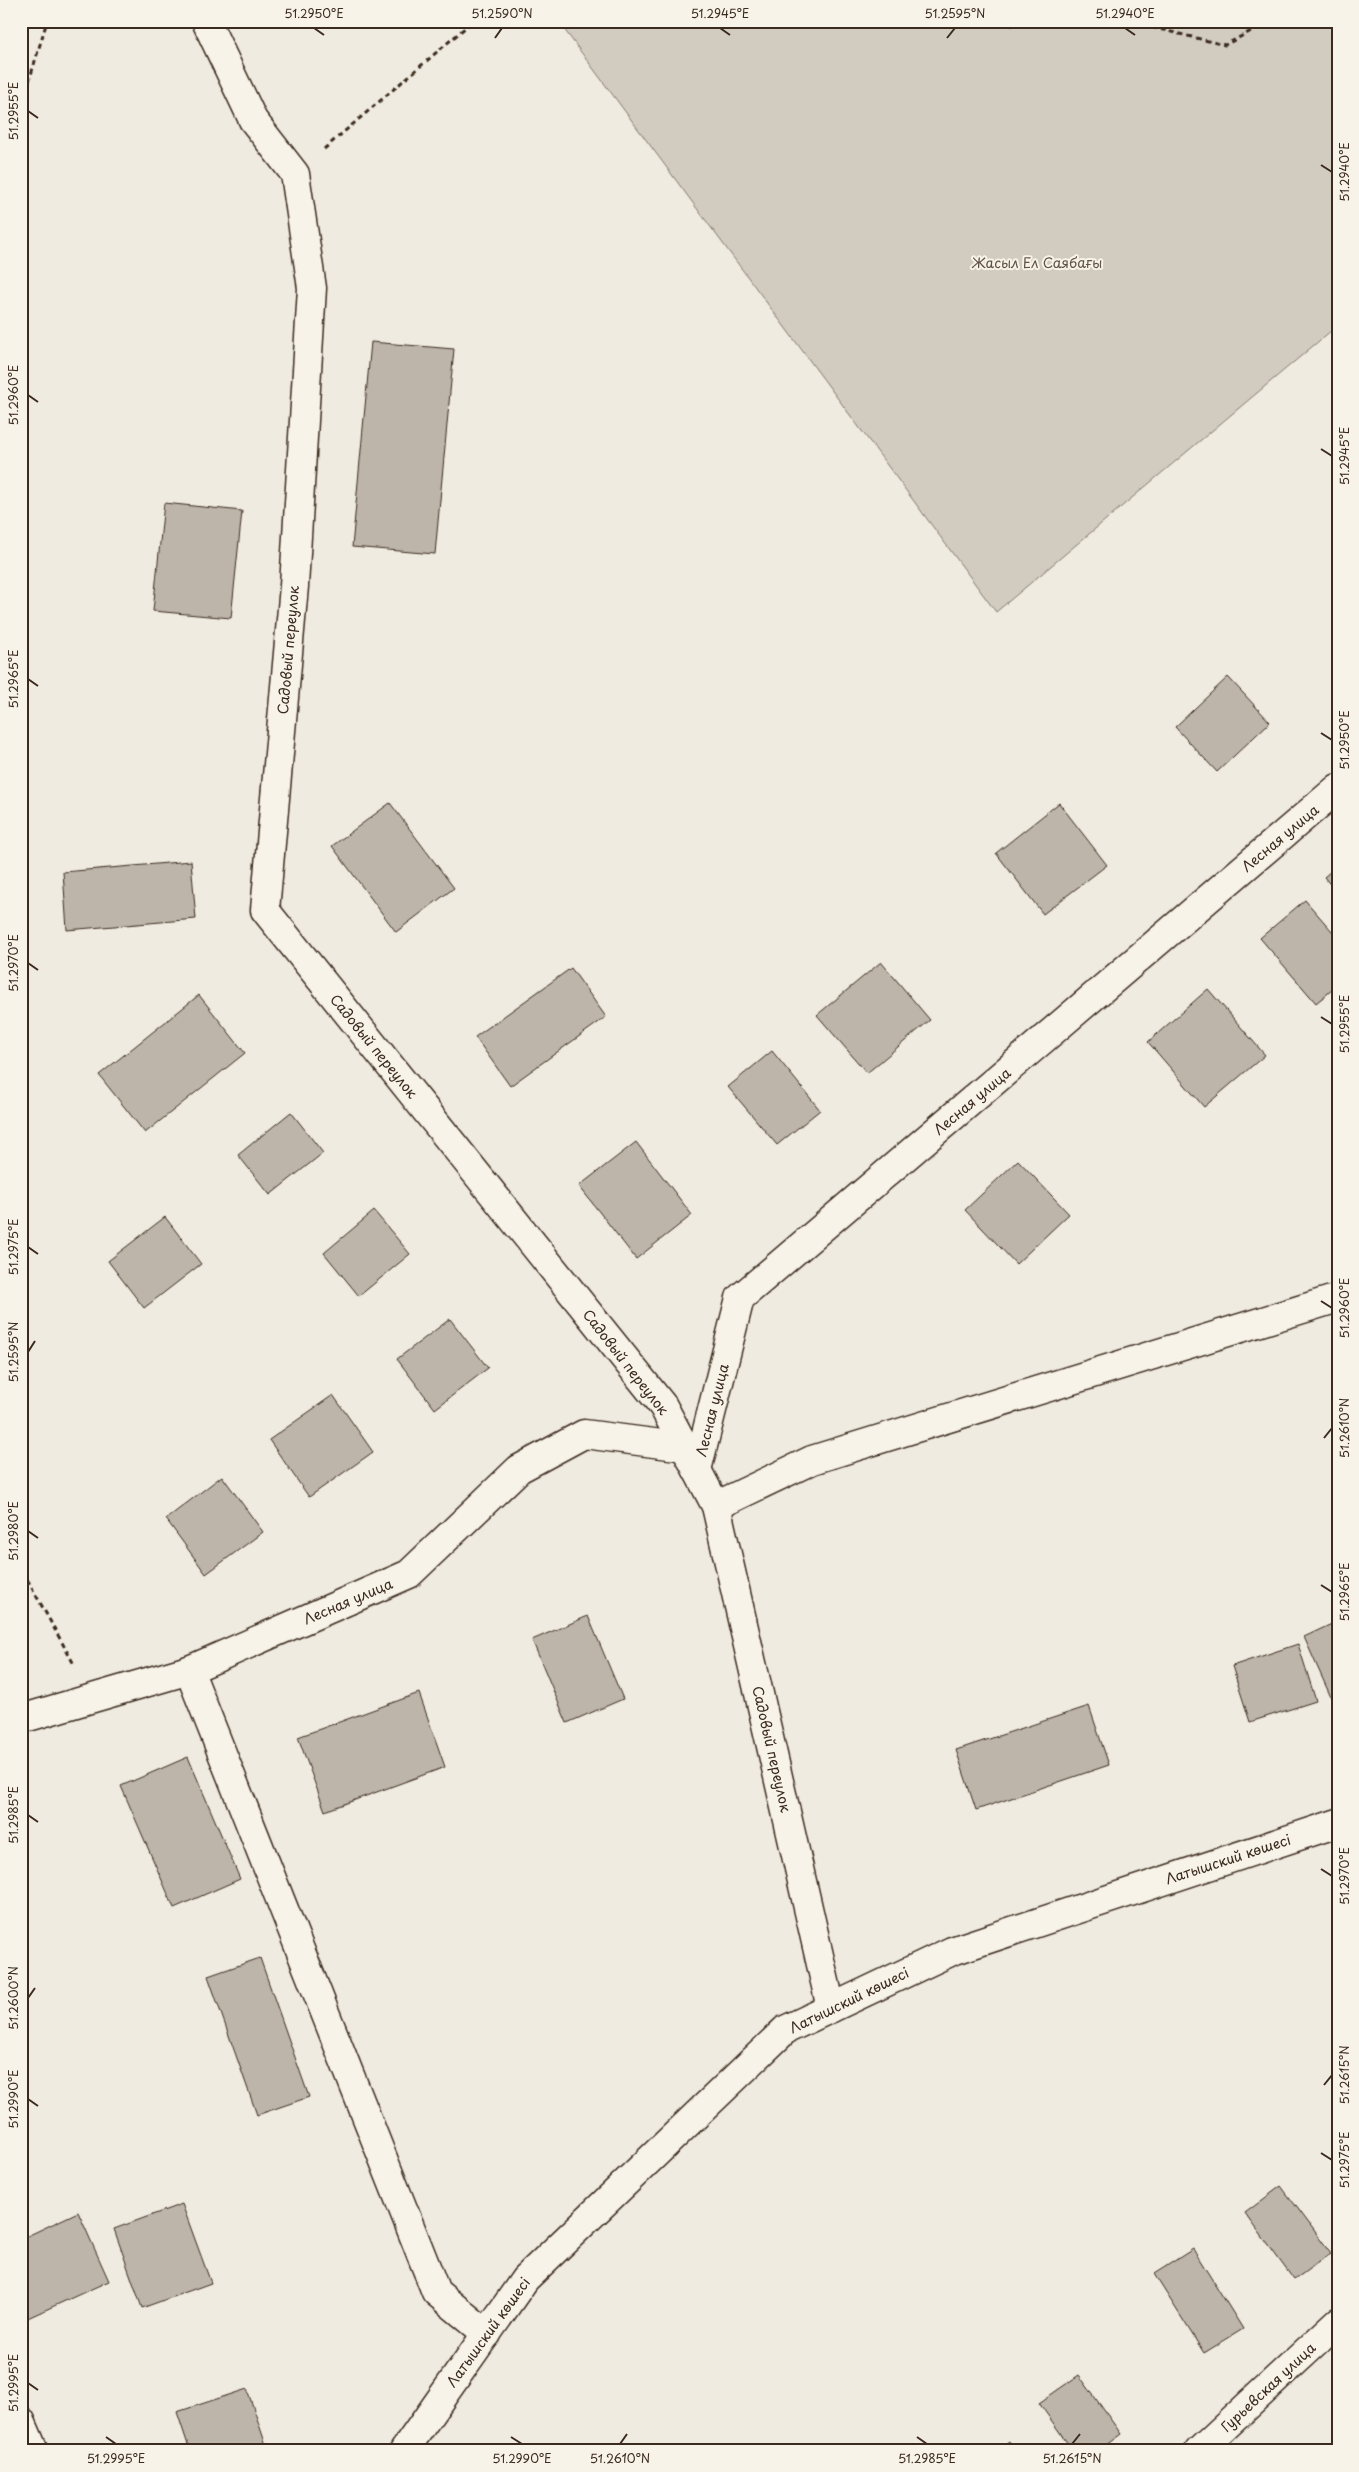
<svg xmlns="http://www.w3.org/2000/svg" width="1359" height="2472" viewBox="0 0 1359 2472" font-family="'Playpen Sans',sans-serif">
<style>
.green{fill:#d1cbc0;stroke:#867a6f}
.building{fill:#bdb5aa;stroke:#3b2a1e}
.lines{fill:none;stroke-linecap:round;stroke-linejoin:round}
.minor-casing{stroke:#3b2a1e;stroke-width:31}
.tertiary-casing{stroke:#3b2a1e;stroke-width:31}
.path{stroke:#3b2a1e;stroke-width:3;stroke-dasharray:5 4;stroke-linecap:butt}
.minor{stroke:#f7f3e8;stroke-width:28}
.tertiary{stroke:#f7f3e8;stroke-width:28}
.ticks{fill:none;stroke:#3b2a1e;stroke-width:2}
.labels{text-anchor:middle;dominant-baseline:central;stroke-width:4;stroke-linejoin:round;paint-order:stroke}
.park-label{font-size:14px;fill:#605246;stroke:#f7f3e8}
.street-label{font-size:14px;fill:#3b2a1e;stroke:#f7f3e8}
.neatline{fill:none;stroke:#3b2a1e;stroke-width:2}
.ticks-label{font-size:12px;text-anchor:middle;fill:#3b2a1e}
</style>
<rect width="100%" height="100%" fill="#efebe0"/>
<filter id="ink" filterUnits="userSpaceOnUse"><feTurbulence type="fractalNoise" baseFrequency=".02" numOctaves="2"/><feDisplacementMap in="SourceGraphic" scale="10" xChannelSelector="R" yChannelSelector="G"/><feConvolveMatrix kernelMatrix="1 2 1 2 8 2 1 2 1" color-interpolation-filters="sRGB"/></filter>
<g filter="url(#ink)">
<path class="green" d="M558 21H1338V325L996 612Z"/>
<g class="building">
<path d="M371 342 454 349 435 554 352 547Z"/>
<path d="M164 503 242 511 231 618 153 611Z"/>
<path d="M1228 677 1270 722 1217 772 1175 727Z"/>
<path d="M390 803 454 888 396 932 332 846Z"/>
<path d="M1059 803 1107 865 1043 914 996 853Z"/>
<path d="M191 861 196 919 67 930 63 872Z"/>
<path d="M1338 865V894L1324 877Z"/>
<path d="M1305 900 1338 938V985L1316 1003 1260 938Z"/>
<path d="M881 962 930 1020 867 1073 817 1015Z"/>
<path d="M571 968 606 1017 510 1086 475 1037Z"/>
<path d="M1208 989 1265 1055 1204 1107 1148 1042Z"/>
<path d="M199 995 245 1053 145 1133 99 1075Z"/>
<path d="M772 1051 820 1110 777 1145 728 1087Z"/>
<path d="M291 1112 323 1153 270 1195 238 1155Z"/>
<path d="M636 1142 692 1215 636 1259 579 1186Z"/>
<path d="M1018 1160 1069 1214 1016 1264 965 1210Z"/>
<path d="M374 1211 410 1254 359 1296 324 1253Z"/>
<path d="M165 1217 201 1264 144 1308 108 1261Z"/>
<path d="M450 1319 488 1368 435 1409 397 1359Z"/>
<path d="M333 1395 373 1452 309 1497 269 1440Z"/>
<path d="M222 1476 263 1532 206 1574 166 1519Z"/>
<path d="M588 1616 623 1699 567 1723 532 1640Z"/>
<path d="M1338 1621V1713L1304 1637Z"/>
<path d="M1298 1644 1316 1701 1250 1722 1232 1666Z"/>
<path d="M419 1693 445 1767 325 1811 298 1737Z"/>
<path d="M1089 1706 1109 1765 976 1810 956 1750Z"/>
<path d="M188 1757 240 1879 174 1908 121 1786Z"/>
<path d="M260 1958 309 2097 257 2115 208 1976Z"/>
<path d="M1281 2186 1331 2253 1294 2280 1245 2213Z"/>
<path d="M182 2204 211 2283 142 2308 114 2229Z"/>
<path d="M78 2212 109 2281 21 2321V2239Z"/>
<path d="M1193 2249 1243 2329 1204 2353 1154 2274Z"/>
<path d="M1079 2375 1121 2434 1098 2451H1073L1039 2403Z"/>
<path d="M247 2389 268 2451H190L177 2412Z"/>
<path d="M1009 2441 1016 2451H996Z"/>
</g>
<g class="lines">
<defs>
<g id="minor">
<path d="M206 21 253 120 295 174 312 288 294 586 265 910 663 1406 716 1506 831 2008"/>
<path d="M697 1470 740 1298 1338 788"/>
<path d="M716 1506 812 1460 1338 1298"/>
<path d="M189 1670 436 2292 487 2334"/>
<path d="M21 1719 189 1670 409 1574 519 1469 584 1434 685 1447"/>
<path d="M21 2421 34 2451"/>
<path d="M1199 2451 1338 2322"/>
</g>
<path id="tertiary" d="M404 2451 525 2279 785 2030 952 1951 1338 1823"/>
</defs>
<use href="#minor" class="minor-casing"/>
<use href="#tertiary" class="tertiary-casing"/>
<g class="path">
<path d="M1126 21 1225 45 1270 21"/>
<path d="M1011 26 1016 21"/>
<path d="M21 108 47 21"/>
<path d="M324 149 473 21"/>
<path d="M21 1573 27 1579 75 1666"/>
</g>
<use href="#minor" class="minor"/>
<use href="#tertiary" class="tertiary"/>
</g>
</g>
<path class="ticks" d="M314 28 324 35M720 28 730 35M1125 28 1135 35M495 38 502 28M947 38 955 28M28 111 38 118M1321 165 1332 172M28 395 38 402M1321 449 1332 456M28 679 38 686M1321 733 1332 740M28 963 38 970M1321 1017 1332 1024M28 1247 38 1254M1321 1301 1332 1308M28 1352 35 1341M1324 1438 1332 1428M28 1531 38 1538M1321 1585 1332 1592M28 1815 38 1822M1321 1869 1332 1876M28 1998 35 1988M1324 2085 1332 2075M28 2099 38 2106M1321 2153 1332 2160M28 2383 38 2390M106 2437 116 2444M511 2437 522 2444M917 2437 927 2444M620 2444 627 2434M1072 2444 1080 2434"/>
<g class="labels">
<g class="park-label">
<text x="1037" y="262">Жасыл Ел Саябағы</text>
</g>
<g class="street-label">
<text transform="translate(288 650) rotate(-85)">Садовый переулок</text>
<text transform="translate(1280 838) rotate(-40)">Лесная улица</text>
<text transform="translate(374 1046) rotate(51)">Садовый переулок</text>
<text transform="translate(972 1101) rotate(-40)">Лесная улица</text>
<text transform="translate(626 1362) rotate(52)">Садовый переулок</text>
<text transform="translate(712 1410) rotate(-76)">Лесная улица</text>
<text transform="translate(348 1601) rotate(-23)">Лесная улица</text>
<text transform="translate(772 1749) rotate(77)">Садовый переулок</text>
<text transform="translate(1228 1859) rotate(-18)">Латышский көшесі</text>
<text transform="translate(849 2000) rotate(-26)">Латышский көшесі</text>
<text transform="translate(488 2332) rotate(-54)">Латышский көшесі</text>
<text transform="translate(1268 2387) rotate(-43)">Гурьевская улица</text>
</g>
</g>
<rect width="1359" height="2472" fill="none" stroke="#f7f3e8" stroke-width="55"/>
<rect x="28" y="28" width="1304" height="2416" class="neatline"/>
<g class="ticks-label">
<text x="314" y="18">51.2950°E</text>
<text x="502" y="18">51.2590°N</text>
<text x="720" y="18">51.2945°E</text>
<text x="955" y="18">51.2595°N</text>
<text x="1125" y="18">51.2940°E</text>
<text transform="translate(14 111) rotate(-90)" y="4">51.2955°E</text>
<text transform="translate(1345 172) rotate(-90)" y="4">51.2940°E</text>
<text transform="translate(14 395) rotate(-90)" y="4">51.2960°E</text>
<text transform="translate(1345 456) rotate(-90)" y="4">51.2945°E</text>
<text transform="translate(14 679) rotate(-90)" y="4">51.2965°E</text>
<text transform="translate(1345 740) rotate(-90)" y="4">51.2950°E</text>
<text transform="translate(14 963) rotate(-90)" y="4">51.2970°E</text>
<text transform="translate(1345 1024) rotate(-90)" y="4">51.2955°E</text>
<text transform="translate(14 1247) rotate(-90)" y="4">51.2975°E</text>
<text transform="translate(1345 1308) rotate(-90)" y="4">51.2960°E</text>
<text transform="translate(14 1352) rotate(-90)" y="4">51.2595°N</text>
<text transform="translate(1345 1428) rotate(-90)" y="4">51.2610°N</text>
<text transform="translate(14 1531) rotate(-90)" y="4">51.2980°E</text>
<text transform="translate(1345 1592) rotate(-90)" y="4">51.2965°E</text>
<text transform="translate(14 1815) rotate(-90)" y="4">51.2985°E</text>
<text transform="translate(1345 1876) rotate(-90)" y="4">51.2970°E</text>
<text transform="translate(14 1998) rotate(-90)" y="4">51.2600°N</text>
<text transform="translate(1345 2075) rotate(-90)" y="4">51.2615°N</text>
<text transform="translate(14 2099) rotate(-90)" y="4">51.2990°E</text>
<text transform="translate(1345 2160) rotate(-90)" y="4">51.2975°E</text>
<text transform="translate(14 2383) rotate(-90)" y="4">51.2995°E</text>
<text x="116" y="2463">51.2995°E</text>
<text x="522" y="2463">51.2990°E</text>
<text x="620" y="2463">51.2610°N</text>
<text x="927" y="2463">51.2985°E</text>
<text x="1072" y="2463">51.2615°N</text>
</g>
</svg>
